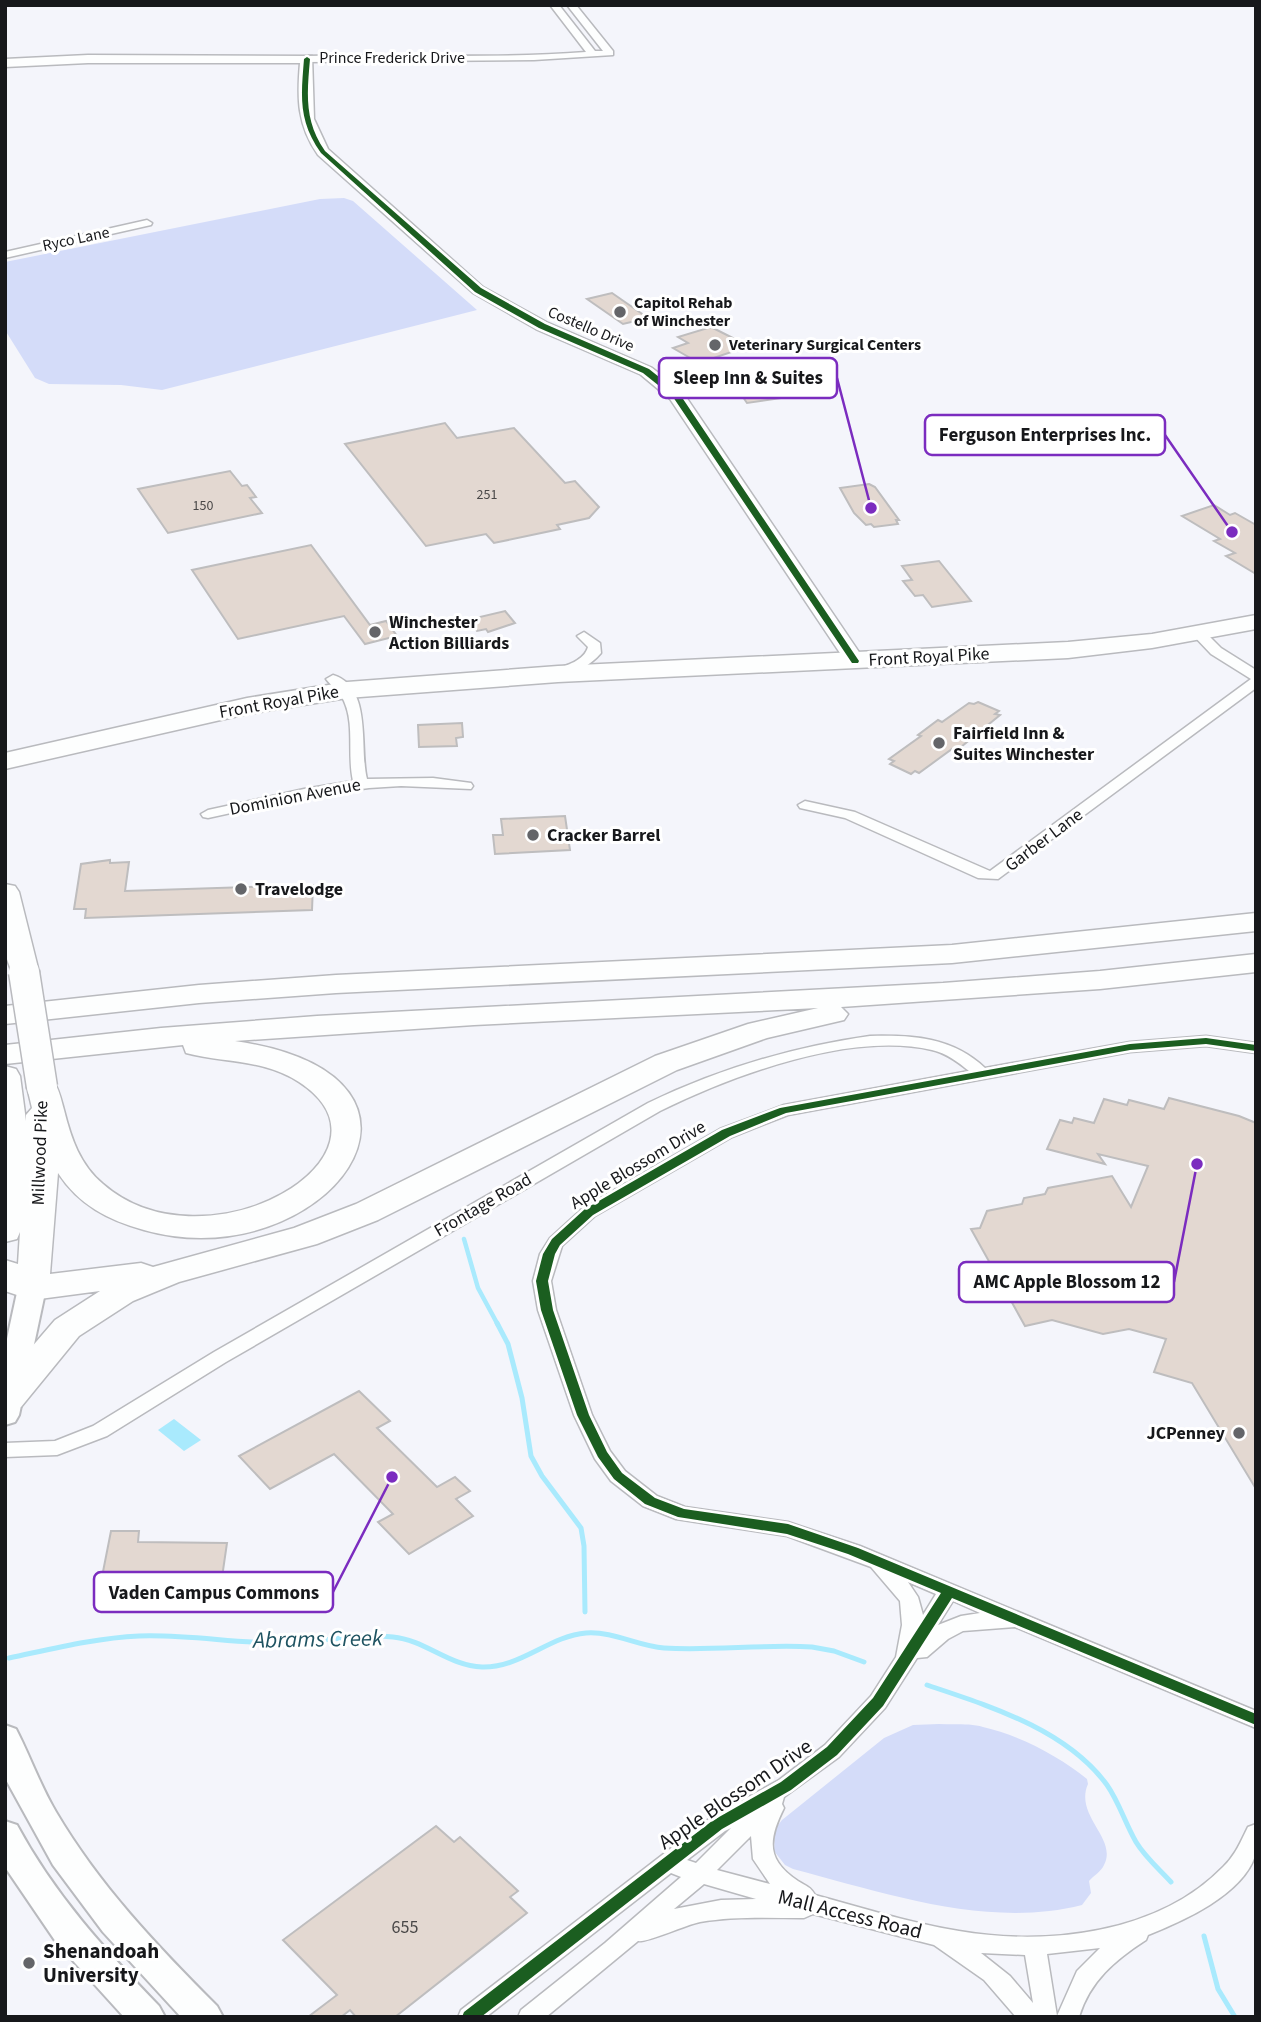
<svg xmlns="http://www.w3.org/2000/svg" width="1261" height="2022" viewBox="0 0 1261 2022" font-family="'Source Sans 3',sans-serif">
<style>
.green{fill:#d4dcf9}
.water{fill:#a9eafd}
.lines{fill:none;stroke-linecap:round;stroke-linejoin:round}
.stream-far1{stroke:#a9eafd;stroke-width:4.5}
.stream{stroke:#a9eafd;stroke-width:5}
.building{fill:#e3d8d1;stroke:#bebdbe;stroke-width:2}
.street-casing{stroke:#b9babe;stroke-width:3}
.secondary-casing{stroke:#b9babe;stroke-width:3}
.primary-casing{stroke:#b9babe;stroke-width:4}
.highway-casing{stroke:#b9babe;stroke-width:3}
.street{fill:#fdfefe;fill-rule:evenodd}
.secondary{fill:#fdfefe;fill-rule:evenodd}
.primary{fill:#fdfefe;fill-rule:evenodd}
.highway{fill:#fdfefe;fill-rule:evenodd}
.highway-bridge-casing{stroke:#b9babe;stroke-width:33;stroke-linecap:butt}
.highway-bridge{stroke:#fdfefe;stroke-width:30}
.cycleway-casing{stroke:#fff;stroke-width:5}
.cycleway{fill:#1b5e20;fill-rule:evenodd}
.poi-dot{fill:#646569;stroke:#fff;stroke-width:2.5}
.labels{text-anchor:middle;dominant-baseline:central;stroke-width:6;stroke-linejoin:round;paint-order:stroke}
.number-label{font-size:14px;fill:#4a4848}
.far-street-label{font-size:16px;fill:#17181b;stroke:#fff}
.far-poi-label{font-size:16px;font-weight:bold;fill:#17181b;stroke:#fff;text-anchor:start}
.poi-label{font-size:18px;font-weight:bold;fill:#17181b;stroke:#fff;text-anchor:start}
.street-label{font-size:18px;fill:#17181b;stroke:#fff}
.near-number-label{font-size:18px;fill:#4a4848}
.near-street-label{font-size:21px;fill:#17181b;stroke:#fff}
.near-poi-label{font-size:21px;font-weight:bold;fill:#17181b;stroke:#fff;text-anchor:start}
.near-water-label{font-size:23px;font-style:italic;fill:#205462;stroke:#fff}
.leader{fill:none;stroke:#7b2cbf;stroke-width:2.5}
.callout-dot{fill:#7b2cbf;stroke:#fff;stroke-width:2.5}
.callout{fill:#fff;stroke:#7b2cbf;stroke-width:2.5}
.callout-label{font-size:19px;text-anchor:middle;font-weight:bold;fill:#17181b}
</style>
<rect width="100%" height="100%" fill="#f4f5fb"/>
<g class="green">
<path d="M344 198 353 201 477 310 162 390 121 385 49 384 35 378 5 330V262L320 199Z"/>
<path d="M939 1724C953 1725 970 1723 983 1727 1019 1735 1059 1756 1087 1779L1088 1784C1074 1816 1118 1838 1104 1865 1101 1872 1094 1875 1089 1881L1091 1893 1082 1905C988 1929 885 1893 793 1869L785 1865 774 1851 775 1829 782 1820 884 1738 913 1725Z"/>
</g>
<path class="water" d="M174 1419 201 1440 184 1451 158 1430Z"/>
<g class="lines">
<path class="stream-far1" d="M464 1239 478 1288 498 1325"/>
<g class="stream">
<path d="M497 1323 508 1344 522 1398 531 1456 542 1476 581 1528 584 1546 585 1612"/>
<path d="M9 1658C52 1649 95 1638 139 1636 189 1634 238 1644 287 1643 322 1642 357 1633 393 1637 425 1640 449 1666 482 1667 521 1668 549 1636 586 1633 613 1631 638 1646 664 1648 713 1651 763 1644 812 1647L834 1651 864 1662"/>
<path d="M927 1685C989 1706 1066 1729 1107 1785 1119 1802 1125 1823 1136 1842 1145 1857 1159 1869 1171 1882"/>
<path d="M1204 1936 1218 1989 1235 2017"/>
</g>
</g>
<g class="building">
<path d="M612 293 648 318 623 324 587 299Z"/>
<path d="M711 327 749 346 699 363 673 348 688 343 678 337Z"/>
<path d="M795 376 809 394 747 403 734 384Z"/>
<path d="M445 423 457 438 514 428 565 483 575 481 599 507 589 518 557 525 560 529 494 543 486 534 426 546 345 444Z"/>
<path d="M230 471 242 486 247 485 256 497 250 498 262 513 168 533 138 489Z"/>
<path d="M869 484 875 487 899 520H896L898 524 874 527 871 524 866 525 854 513 840 488Z"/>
<path d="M1214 505 1230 515 1235 513 1256 525V574L1226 556 1235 553 1214 541 1220 539 1182 516Z"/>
<path d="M311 545 370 625 386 621 397 636 365 644 344 616 238 639 192 570Z"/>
<path d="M939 561 971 601 932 607 923 595 915 596 903 581 912 580 902 566Z"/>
<path d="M505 611 515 623 488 632 486 629 477 631 467 620Z"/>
<path d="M978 702 999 711 995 714 1000 715 956 751 952 749 919 773 915 771 911 774 890 764 894 761 889 759 921 736 918 735 938 720 942 722 969 703 974 704Z"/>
<path d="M462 723 463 737 456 738 457 746 419 747 418 725Z"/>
<path d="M565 816 570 850 495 854 493 835H503L501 819Z"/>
<path d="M110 860V863L129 862 125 891 313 885 312 910 85 918 86 909H74L81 864Z"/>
<path d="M1169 1098 1239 1116 1256 1123V1489L1192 1383 1154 1372 1166 1339 1129 1329 1103 1334 1052 1320 1025 1326 971 1229 980 1228 987 1211 1022 1204 1024 1198 1045 1194 1048 1188 1112 1176 1131 1207 1148 1166 1098 1154 1105 1164 1047 1149 1060 1120 1072 1123 1074 1118 1094 1123 1104 1099 1127 1105 1129 1100 1164 1109Z"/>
<path d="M359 1391 390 1421 377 1428 437 1487 455 1477 470 1491 456 1499 473 1516 409 1554 378 1522 393 1514 334 1454 270 1489 239 1456Z"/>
<path d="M111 1531H139L138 1542 227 1543 219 1598 98 1597Z"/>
<path d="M436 1826 454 1842 460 1837 518 1891 510 1897 527 1913 395 2017H356L350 2010 341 2017H308L337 1995 283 1940Z"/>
</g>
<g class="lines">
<defs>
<g id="street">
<path d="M550 5H559L595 51H603L567 5H576L613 51V55L534 60 307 62 302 59 307 56C400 54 493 59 586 52Z"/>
<path d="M147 220 152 223 151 225 5 258V252Z"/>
<path d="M1199 630 1204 631 1221 648 1256 670V688L998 879 978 878 845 818 800 808 798 805 805 801 855 812 990 871 1251 679 1211 654 1192 634Z"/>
<path d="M584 632 600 643 601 653C591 665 570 678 554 676V670C567 665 584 661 588 647L577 636Z"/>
<path d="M333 675C373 687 359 749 367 779L433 778 471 783 473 786 471 789 401 786 369 788 304 797 208 818 203 817 201 814 208 810 304 789 353 781C347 755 355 725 344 701 340 692 332 687 326 679Z"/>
<path d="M870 1036C913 1035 952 1037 985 1068L1130 1042 1206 1036 1256 1043V1053L1206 1046 1130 1052 788 1115 732 1137 595 1216 562 1246 551 1281 556 1310 592 1415 610 1451 625 1471 657 1496 685 1507 788 1522 860 1546 1256 1711V1728L1015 1627 963 1631 948 1639 927 1657 917 1658 885 1708 839 1757 784 1797 782 1804 784 1808C768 1840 766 1860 798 1881 806 1886 811 1887 815 1895 863 1908 910 1923 959 1931 1047 1946 1158 1934 1223 1867 1235 1856 1241 1841 1248 1827L1256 1824C1256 1834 1258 1847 1255 1856 1242 1895 1183 1921 1148 1935L1146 1940C1115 1960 1090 1981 1079 2017H1016L984 1980 934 1945 813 1914 804 1918C770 1918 734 1916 700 1922 685 1925 647 1943 638 1941L546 2017H518L521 2010 605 1943 681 1877 671 1873 486 2017H458L461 2010 709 1819 779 1780 825 1745 871 1696 896 1657 902 1625 900 1601 871 1567 787 1536 676 1519 643 1506 611 1481 595 1459 574 1415 538 1310 533 1281 540 1254 550 1238 583 1208 720 1129 784 1105 969 1071C958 1062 946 1053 932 1050 851 1031 733 1075 660 1111L226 1362 107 1436 57 1455 5 1457V1443L55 1441 93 1426 214 1352 648 1103C719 1069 792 1047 870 1036ZM908 1582 936 1594 923 1615 918 1597ZM953 1601 980 1613 961 1616 938 1625ZM731 1828 696 1863 687 1860 725 1831ZM751 1836 753 1859 770 1884 717 1870ZM704 1884 756 1899 721 1900 674 1909ZM1100 1948 1077 1971 1057 2016 1047 1954ZM981 1953 1025 1955 1033 2003 1010 1976Z"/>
</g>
<path id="secondary" d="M88 55 312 56 314 119 328 149 483 287 548 323 652 368 682 391 865 661 862 665H848L670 399 640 374 536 329 473 293 318 155C297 125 297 98 300 63H88L5 67V59Z"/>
<g id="primary">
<path d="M32 1279 42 1281 46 1288 19 1415 15 1422 5 1425V1348L18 1288 22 1281Z"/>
<path d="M5 1725 16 1729C30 1756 40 1785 56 1812 99 1885 157 1946 217 2006L223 2017H181L103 1932 53 1865 5 1778Z"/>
<path d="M5 1821 17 1825C54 1894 105 1950 159 2006L165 2017H124L56 1942 7 1870Z"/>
</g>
<g id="highway">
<path d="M1256 615V629L1152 648 1068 658 558 682 347 698 247 714 5 769V753L247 698 347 682 558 666 1068 642 1152 634Z"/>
<path d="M5 884 15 886 19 892 39 972 34 978 24 981 14 978 5 954Z"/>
<path d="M1256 913V931L952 963 336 993 199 1003 5 1024V1006L199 985 336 975 952 945Z"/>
<path d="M1256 954V972L1100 989 841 1007 848 1014 844 1020 767 1038 677 1070 378 1220 317 1244 179 1282 133 1301 79 1336 21 1407 5 1409V1378L55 1320 100 1291 32 1300 5 1291V1260L18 1264 20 1232 17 1239 5 1242V1066L16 1069 20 1076 26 1121V1115L32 1108 27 1087 31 1080 42 1077 53 1080C59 1089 61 1099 64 1110 71 1138 80 1165 103 1184 206 1274 411 1155 299 1082 264 1059 224 1063 186 1053L183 1045 5 1064V1045L161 1028 317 1016 943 983 1100 971ZM818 1008 748 1024 655 1056 356 1204 294 1228 153 1267 141 1263 50 1274 58 1173C79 1205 108 1220 144 1230 323 1280 479 1077 235 1041L474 1025Z"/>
</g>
</defs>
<use href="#street" class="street-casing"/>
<use href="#secondary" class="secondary-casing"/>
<use href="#primary" class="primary-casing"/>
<use href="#highway" class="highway-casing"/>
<use href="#street" class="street"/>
<use href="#secondary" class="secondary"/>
<use href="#primary" class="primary"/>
<use href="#highway" class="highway"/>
<defs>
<path id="highway-bridge" d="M24 972 42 1087"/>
</defs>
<use href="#highway-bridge" class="highway-bridge-casing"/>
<use href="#highway-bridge" class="highway-bridge"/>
<defs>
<g id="cycleway">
<path d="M307 57 310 59C307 94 304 121 325 151L481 288 545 324 649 369 679 393 859 661 858 663H852L673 397 643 373 539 328 475 292 321 153C298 121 301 96 304 59Z"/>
<path d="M1206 1038 1256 1045V1051L1206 1044 1130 1050 786 1113 730 1136 593 1215 560 1245 555 1254 548 1281 553 1310 589 1415 607 1452 622 1473 655 1498 684 1509 788 1524 858 1548 1256 1714V1725L952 1598 883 1706 837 1755 791 1790 722 1829 481 2017H462L464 2012 712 1821 781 1782 827 1747 873 1698 941 1593 848 1554 787 1534 678 1517 645 1504 614 1479 598 1457 577 1415 541 1310 536 1281 543 1254 552 1239 585 1209 722 1130 780 1108 1130 1044Z"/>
</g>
</defs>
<use href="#cycleway" class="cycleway-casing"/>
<use href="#cycleway" class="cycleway"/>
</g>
<g class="poi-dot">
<circle cx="620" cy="312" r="7"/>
<circle cx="715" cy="345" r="7"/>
<circle cx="375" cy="632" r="7"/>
<circle cx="939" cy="743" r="7"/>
<circle cx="533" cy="835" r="7"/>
<circle cx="241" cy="889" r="7"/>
<circle cx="1239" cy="1433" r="7"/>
<circle cx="29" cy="1963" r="7"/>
</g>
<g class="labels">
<g class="number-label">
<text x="487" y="495">251</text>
<text x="203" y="506">150</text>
</g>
<g class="far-street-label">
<text x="392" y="58">Prince Frederick Drive</text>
<text transform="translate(76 239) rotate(-12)">Ryco Lane</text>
<text transform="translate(591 329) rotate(23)">Costello Drive</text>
</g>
<g class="far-poi-label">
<text x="634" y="303">Capitol Rehab<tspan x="634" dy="18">of Winchester</tspan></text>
<text x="729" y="345">Veterinary Surgical Centers</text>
</g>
<g class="poi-label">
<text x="389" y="622">Winchester<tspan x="389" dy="21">Action Billiards</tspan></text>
<text x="953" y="733">Fairfield Inn &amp;<tspan x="953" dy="21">Suites Winchester</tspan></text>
<text x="547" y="835">Cracker Barrel</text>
<text x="255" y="889">Travelodge</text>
<text x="1225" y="1433" text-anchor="end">JCPenney</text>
</g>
<g class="street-label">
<text transform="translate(929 657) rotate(-3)">Front Royal Pike</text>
<text transform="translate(279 702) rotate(-10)">Front Royal Pike</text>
<text transform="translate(295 797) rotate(-11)">Dominion Avenue</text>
<text transform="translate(1044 840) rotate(-37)">Garber Lane</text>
<text transform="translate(40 1153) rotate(-88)">Millwood Pike</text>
<text transform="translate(638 1165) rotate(-31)">Apple Blossom Drive</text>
<text transform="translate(483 1205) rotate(-30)">Frontage Road</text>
</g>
<g class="near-number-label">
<text x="405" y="1927">655</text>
</g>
<g class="near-street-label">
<text transform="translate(735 1794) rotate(-34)">Apple Blossom Drive</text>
<text transform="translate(850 1914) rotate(14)">Mall Access Road</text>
</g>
<g class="near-poi-label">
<text x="43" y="1951">Shenandoah<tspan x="43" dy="24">University</tspan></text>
</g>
<g class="near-water-label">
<text transform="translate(318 1639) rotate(-1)">Abrams Creek</text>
</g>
</g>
<path class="leader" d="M871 508L837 378M1232 532L1165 435M1197 1164L1174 1282M392 1477L333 1592"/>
<g class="callout-dot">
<circle cx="871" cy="508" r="7"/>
<circle cx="1232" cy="532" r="7"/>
<circle cx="1197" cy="1164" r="7"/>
<circle cx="392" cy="1477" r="7"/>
</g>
<g class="callout">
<rect x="659" y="358" width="178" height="40" rx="7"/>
<rect x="925" y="415" width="240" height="40" rx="7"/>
<rect x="959" y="1262" width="215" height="40" rx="7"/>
<rect x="94" y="1572" width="239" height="40" rx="7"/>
</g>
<g class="callout-label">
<text x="748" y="384">Sleep Inn &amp; Suites</text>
<text x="1045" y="441">Ferguson Enterprises Inc.</text>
<text x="1067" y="1288">AMC Apple Blossom 12</text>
<text x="214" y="1599">Vaden Campus Commons</text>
</g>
<rect width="1261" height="2022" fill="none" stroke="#17181b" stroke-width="14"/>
</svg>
